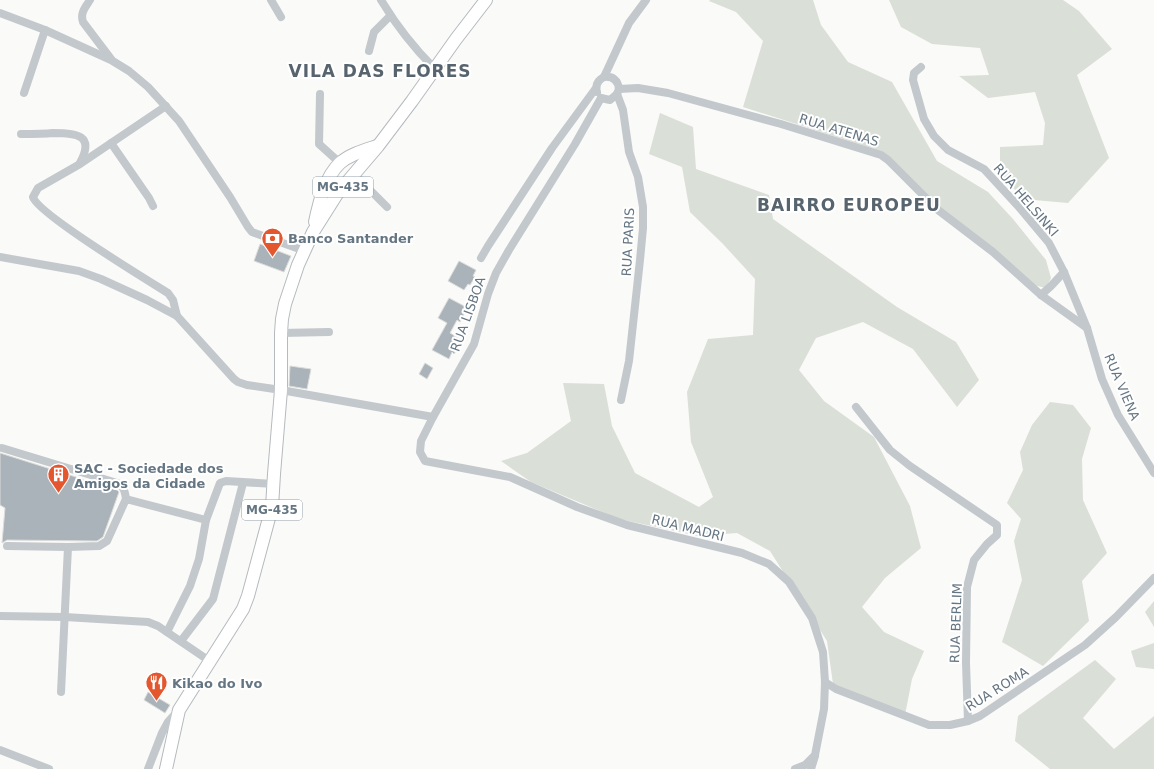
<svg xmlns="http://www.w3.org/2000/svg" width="1154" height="769" viewBox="0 0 1154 769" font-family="'DejaVu Sans',sans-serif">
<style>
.green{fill:#dadfd7}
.building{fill:#aab3b9;stroke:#dcdcda}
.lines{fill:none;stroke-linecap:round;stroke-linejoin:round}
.primary-casing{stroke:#b5babe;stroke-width:14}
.street{stroke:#c3c8cc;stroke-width:8}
.primary{stroke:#fff;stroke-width:12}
.labels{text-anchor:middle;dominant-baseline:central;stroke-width:4;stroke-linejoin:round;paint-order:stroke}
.shield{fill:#fff;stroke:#939fa8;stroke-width:1}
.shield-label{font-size:12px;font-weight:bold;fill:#657683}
.street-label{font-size:13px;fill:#657683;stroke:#fff}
.poi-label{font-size:13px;font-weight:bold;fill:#657683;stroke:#fff;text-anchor:start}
.district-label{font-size:17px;font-weight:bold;letter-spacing:1px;fill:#57646e;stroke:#fff}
</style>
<rect width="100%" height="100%" fill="#fafaf8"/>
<g class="green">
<path d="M710 0H813L821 25 848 62 892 82 937 161 988 192 1013 219 1046 260 1051 278 1046 288 1029 284 989 251 930 208 874 149 743 107 763 41 736 12 709 1Z"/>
<path d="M889 0H1063L1079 11 1112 49 1077 75 1109 158 1068 203 1023 199 1000 173V147L1043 145 1045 123 1035 92 988 98 959 76 989 75 980 48 932 44 901 27Z"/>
<path d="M660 113 693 127 696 169 769 195 773 219 897 307 956 342 979 380 957 407 913 349 863 322 816 338 799 370 824 401 874 437 910 506 921 548 885 578 862 607 884 632 924 651 912 679 905 715 834 691 827 641 770 551 737 533 698 536 619 519 531 482 501 461 527 453 571 421 563 383 604 384 612 426 635 473 699 507 713 497 691 442 687 392 708 339 753 335 755 279 723 244 690 212 682 167 649 154Z"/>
<path d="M1050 402 1073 405 1091 428 1082 459 1083 500 1107 553 1082 581 1089 621 1043 666 1002 642 1022 580 1014 541 1021 519 1007 503 1023 470 1020 452 1032 425Z"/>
<path d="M1154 601V627L1145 612Z"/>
<path d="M1154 643V669L1136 667 1131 651Z"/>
<path d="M1095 660 1116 679 1083 718 1114 749 1154 716V769H1050L1015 741 1018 716Z"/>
</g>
<g class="building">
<path d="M260 244 291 256 284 272 254 261Z"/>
<path d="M459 261 476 270 473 276 475 277 470 285 468 284 464 290 448 281Z"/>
<path d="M449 298 466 307 462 313 464 314 460 322 457 320 450 333 460 339 457 345 459 346 454 354 452 352 449 359 432 350 447 323 438 318Z"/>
<path d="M425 363 433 368 427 379 419 374Z"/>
<path d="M290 366 311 369 307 389 289 386Z"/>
<path d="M0 453 117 490 119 492 103 537 97 541 7 540 2 543 5 508 0 505Z"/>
<path d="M148 692 170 705 165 713 144 700Z"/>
</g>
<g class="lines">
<defs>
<g id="primary">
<path d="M315 222C319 203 325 177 340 163 350 154 365 150 377 146"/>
<path d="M166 769 179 710 243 609 248 596 272 507 274 474 281 390V333L282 319 285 304 298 265 313 232 337 194 378 146 412 101 456 39 486 0"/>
</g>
</defs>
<use href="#primary" class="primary-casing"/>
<g class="street">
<path d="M90 0C85 8 80 13 83 22L111 59"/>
<path d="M271 0 281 17"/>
<path d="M381 0C396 25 414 48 434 68"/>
<path d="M0 13 45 30 111 60 129 71 148 87 179 121 230 197 248 227 252 232 305 251"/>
<path d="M369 51 374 32 390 16"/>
<path d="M921 67 914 73 913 80 924 119 934 136 948 150 984 169 1018 206 1049 243 1064 272 1087 328 1102 379 1118 415 1154 473"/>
<path d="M604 77C613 76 618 80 619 89"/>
<path d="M619 89 638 88 668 93 781 124 881 155 888 160 938 210 993 252 1041 295 1087 328"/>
<path d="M619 89 617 94 623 110 629 152 638 177 643 207V228L640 260 629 361 621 400"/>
<path d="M597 92C595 85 598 80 604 77L629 23 646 0"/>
<path d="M24 93 45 30"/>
<path d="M320 94 319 144 340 163"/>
<path d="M601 98 610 100 617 94"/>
<path d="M166 106 80 164 38 188 33 197C37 213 147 280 168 293L173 300 177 316"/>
<path d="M21 134C32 134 43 134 53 133 77 133 95 135 80 163"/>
<path d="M111 143 149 198 153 206"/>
<path d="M354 174 387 207"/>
<path d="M0 257 79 271 101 279 147 300 177 316 234 379 238 382 247 385 281 390 433 417 474 344 488 294 496 273 509 250 575 144 601 98"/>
<path d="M481 258 488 246 552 148 596 88"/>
<path d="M1041 295 1051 286 1064 272"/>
<path d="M281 333 329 332"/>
<path d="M856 407 890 450 910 466 997 525V535L987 544 974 560 967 587 966 663 968 721"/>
<path d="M433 417 421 441 420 452 425 461 510 477 577 507 627 525 742 553 769 564 789 582 812 618 823 652 825 682 824 709 815 755 805 765 795 769"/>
<path d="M2 448 117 483C124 486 125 492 126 499"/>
<path d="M7 546 68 547 99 546 107 541 126 499 206 520"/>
<path d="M0 616 65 617 148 622 158 626 211 662"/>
<path d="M167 632 190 586 199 559 206 520 220 483 226 481 274 484"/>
<path d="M181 641 213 599 243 483"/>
<path d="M825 682 836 689 929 725H950L968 721 980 716 1085 645 1116 617 1154 578"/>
<path d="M61 692 68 547"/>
<path d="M0 750 49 769"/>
<path d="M148 769 162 733 168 722 177 712"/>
<path d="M811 769 815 756"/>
</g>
<use href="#primary" class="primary"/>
</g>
<defs>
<symbol id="bank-pin" viewBox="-11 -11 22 30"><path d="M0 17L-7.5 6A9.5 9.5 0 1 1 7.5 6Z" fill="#e4572e" stroke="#fff"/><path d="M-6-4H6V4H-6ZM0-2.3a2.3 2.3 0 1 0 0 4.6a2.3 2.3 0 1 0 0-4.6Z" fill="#fff"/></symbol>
<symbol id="building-pin" viewBox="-11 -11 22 30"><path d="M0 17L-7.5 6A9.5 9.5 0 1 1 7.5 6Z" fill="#e4572e" stroke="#fff"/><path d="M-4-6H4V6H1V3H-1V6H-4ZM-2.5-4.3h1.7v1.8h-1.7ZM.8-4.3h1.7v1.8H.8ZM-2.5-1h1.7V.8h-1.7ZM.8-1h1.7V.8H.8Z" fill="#fff"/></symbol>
<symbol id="restaurant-pin" viewBox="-11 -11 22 30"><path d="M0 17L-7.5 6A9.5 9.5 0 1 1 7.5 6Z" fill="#e4572e" stroke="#fff"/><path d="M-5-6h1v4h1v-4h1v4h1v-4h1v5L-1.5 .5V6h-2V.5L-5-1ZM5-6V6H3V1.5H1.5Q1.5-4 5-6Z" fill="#fff"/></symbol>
</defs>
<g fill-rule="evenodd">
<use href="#bank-pin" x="260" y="226" width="25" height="34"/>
<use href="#building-pin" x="46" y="462" width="25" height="34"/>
<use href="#restaurant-pin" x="144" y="670" width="25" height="34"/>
</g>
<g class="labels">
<g class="shield">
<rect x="313" y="177" width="60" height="20" rx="3"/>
<rect x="242" y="500" width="60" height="20" rx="3"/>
</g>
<g class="shield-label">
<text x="343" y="187">MG-435</text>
<text x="272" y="510">MG-435</text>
</g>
<g class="street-label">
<text transform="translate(839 130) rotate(17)">RUA ATENAS</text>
<text transform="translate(1026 200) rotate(49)">RUA HELSINKI</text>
<text transform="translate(628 242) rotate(-87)">RUA PARIS</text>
<text transform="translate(468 314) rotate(-70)">RUA LISBOA</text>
<text transform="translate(1122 387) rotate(67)">RUA VIENA</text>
<text transform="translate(688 528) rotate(14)">RUA MADRI</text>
<text transform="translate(956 623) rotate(-88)">RUA BERLIM</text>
<text transform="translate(997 689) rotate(-32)">RUA ROMA</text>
</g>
<g class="poi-label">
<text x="288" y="238">Banco Santander</text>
<text x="74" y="468">SAC - Sociedade dos<tspan x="74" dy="15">Amigos da Cidade</tspan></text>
<text x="172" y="683">Kikao do Ivo</text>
</g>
<g class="district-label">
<text x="380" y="71">VILA DAS FLORES</text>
<text x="849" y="205">BAIRRO EUROPEU</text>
</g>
</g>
</svg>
